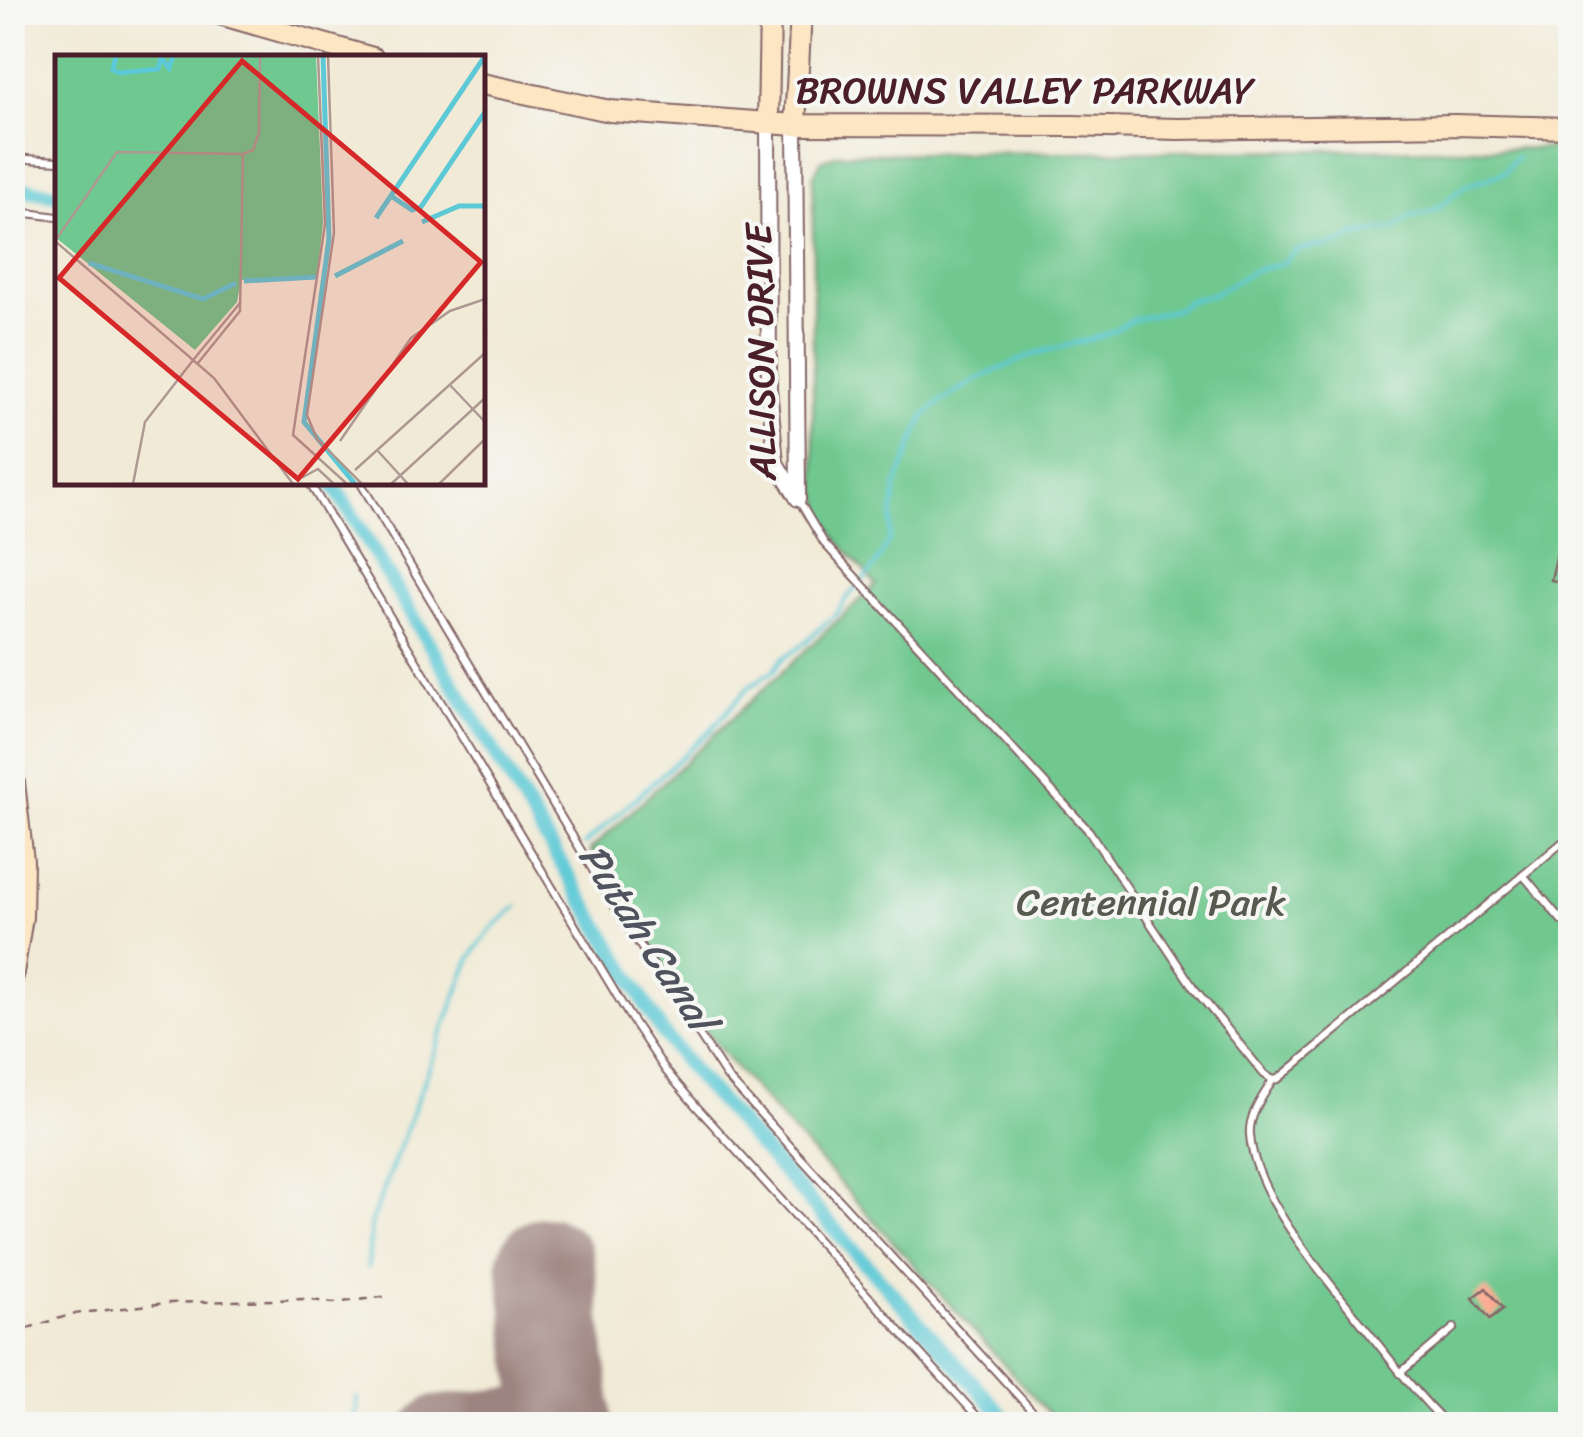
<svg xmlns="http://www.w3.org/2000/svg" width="1583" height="1437" viewBox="0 0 1583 1437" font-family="Sriracha,sans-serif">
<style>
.green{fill:#6fc88f;stroke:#5c745d;stroke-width:2.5}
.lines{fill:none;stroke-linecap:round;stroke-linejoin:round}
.stream{stroke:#5dc9d6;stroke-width:4}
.canal{stroke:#5dc9d6;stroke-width:15}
.taxiway{stroke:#9e8480;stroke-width:40}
.runway{stroke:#9e8480;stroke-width:98}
.building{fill:#fdaa93}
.lane-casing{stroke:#846667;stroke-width:10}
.street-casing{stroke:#846667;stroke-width:18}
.secondary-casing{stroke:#846667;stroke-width:24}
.path{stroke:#846667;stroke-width:2.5;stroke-dasharray:8 8;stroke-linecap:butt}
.lane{stroke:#fff;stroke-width:6}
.street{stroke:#fff;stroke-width:14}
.secondary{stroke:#fce6c4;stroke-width:20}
.labels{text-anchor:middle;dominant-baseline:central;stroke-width:8;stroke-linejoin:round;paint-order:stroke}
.street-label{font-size:38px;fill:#4a1f2b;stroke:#f6f6f2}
.park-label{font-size:38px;fill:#575a4e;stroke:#f6f6f2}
.water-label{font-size:40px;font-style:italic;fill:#50525e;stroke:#f6f6f2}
.inset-river{fill:none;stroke:#5dc9d6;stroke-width:5}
.inset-road{fill:none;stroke:#ae9992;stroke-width:2.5}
.view{fill:#d62828;fill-opacity:0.15;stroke:#d62828;stroke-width:5}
.inset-edge{fill:none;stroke:#4a1f2b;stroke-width:5}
</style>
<rect width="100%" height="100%" fill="#f6f6f2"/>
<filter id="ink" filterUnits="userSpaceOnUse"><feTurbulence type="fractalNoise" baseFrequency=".01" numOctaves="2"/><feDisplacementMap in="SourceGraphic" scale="20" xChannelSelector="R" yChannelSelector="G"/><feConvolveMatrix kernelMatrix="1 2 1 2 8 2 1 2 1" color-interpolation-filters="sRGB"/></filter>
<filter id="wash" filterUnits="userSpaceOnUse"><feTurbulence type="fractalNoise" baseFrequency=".0048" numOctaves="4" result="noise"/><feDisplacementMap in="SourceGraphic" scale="40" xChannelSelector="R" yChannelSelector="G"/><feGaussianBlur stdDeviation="2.25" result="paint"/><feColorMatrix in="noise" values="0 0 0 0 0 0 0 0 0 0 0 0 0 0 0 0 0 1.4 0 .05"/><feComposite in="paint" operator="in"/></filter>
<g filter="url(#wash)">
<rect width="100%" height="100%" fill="#f1ead6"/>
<path class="green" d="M1570 148V1424H1058L741 1074 689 1011 590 850 876 585 839 542 823 514 816 484 813 431V177L821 161 838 154Z"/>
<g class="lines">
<g class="stream">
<path d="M585 844 709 732 748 688 774 670 781 660 802 645 838 612 846 599 873 569 889 541 896 486 918 431 924 417 940 402 977 379 1034 354 1103 336 1133 320 1177 309 1188 301 1213 294 1253 271 1283 263 1293 253 1301 249 1343 243 1352 236 1395 228 1413 215 1428 213 1440 206 1463 187 1505 172 1510 163 1517 157"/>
<path d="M368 1267 371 1223 469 962C481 938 497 922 518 906"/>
<path d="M348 1424 357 1412V1398"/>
</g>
<g class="canal">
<path d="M12 187 58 195"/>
<path d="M332 482 663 1033 695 1074 1010 1424"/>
</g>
<path class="taxiway" d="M423 1424 433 1416 561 1402"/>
<path class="runway" d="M546 1266 564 1424"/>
</g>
<g id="blocks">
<g class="building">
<path d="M1557 553 1570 556 1564 583 1551 580Z"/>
<path d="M1486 1288 1503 1309 1490 1319 1473 1298Z"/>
</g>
</g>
</g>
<g filter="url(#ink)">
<use href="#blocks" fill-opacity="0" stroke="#846667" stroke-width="2.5"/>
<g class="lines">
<defs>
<g id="lane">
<path d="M12 158 58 161"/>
<path d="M12 211 58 217"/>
<path d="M309 482 628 1014 666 1071 696 1106 984 1424"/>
<path d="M360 482 618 912 727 1077 1044 1424"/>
<path d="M798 499 824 543 1089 831 1193 987 1264 1074 1273 1080 1278 1079 1288 1071 1570 836"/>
<path d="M1523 875 1562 921"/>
<path d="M1273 1080C1263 1096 1248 1116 1250 1135 1254 1195 1322 1273 1358 1319 1387 1355 1414 1392 1447 1424"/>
<path d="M1400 1373 1454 1328"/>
</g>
<g id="street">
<path d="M768 123 769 388 776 463 798 499"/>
<path d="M795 125 798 498"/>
</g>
<g id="secondary">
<path d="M212 12 373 58"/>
<path d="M482 84 610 111 795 125 1072 126 1177 129 1455 125 1570 128"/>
<path d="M768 123 770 12"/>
<path d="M795 125 801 12"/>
<path d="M12 765 23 861 22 917 12 979"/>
</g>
</defs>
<use href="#lane" class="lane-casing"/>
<use href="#street" class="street-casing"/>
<use href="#secondary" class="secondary-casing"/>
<path class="path" d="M12 1333 73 1314 166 1303 305 1299 333 1303 390 1296"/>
<use href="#lane" class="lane"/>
<use href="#street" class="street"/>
<use href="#secondary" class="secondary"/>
</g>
</g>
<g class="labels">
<g class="street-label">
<text x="1025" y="90">BROWNS VALLEY PARKWAY</text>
<text transform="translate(761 352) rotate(-91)">ALLISON DRIVE</text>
</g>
<g class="park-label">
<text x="1151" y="902">Centennial Park</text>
</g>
<g class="water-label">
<text transform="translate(647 937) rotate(57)">Putah Canal</text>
</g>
</g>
<g transform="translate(55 55)">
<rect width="430" height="430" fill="#f1ead6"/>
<path d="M0 1H261L268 168 262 221 186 225 182 247 140 295 0 182Z" fill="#6fc88f"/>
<path class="inset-river" d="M61 1 58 15 65 18 103 14 106 3 114 13 118 1M268 1 274 184 249 367 300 429M336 141 357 155 366 152 430 57M321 163 430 1M367 167 404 151H430M34 208 148 244 181 228M280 221 348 186M189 226 261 222"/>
<path class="inset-road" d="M263 1 270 169 238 380 292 429M273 1 279 178 252 360 262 384 307 429M188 99 198 95 204 78 205 1M0 186 62 97 188 99 185 256 143 308M0 186 159 323 238 429M139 304 185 248M395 330 430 367M285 386 356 283 395 256 430 244M322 395 353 429M300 415 430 298M246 423 263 414 279 429M78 429 90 367 139 304M336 429 430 343M384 429 430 384"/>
<path class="view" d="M187 6 426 207 243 424 4 223Z"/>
<rect width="430" height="430" class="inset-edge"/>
</g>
<rect width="1583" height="1437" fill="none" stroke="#f6f6f2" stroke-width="50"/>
</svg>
